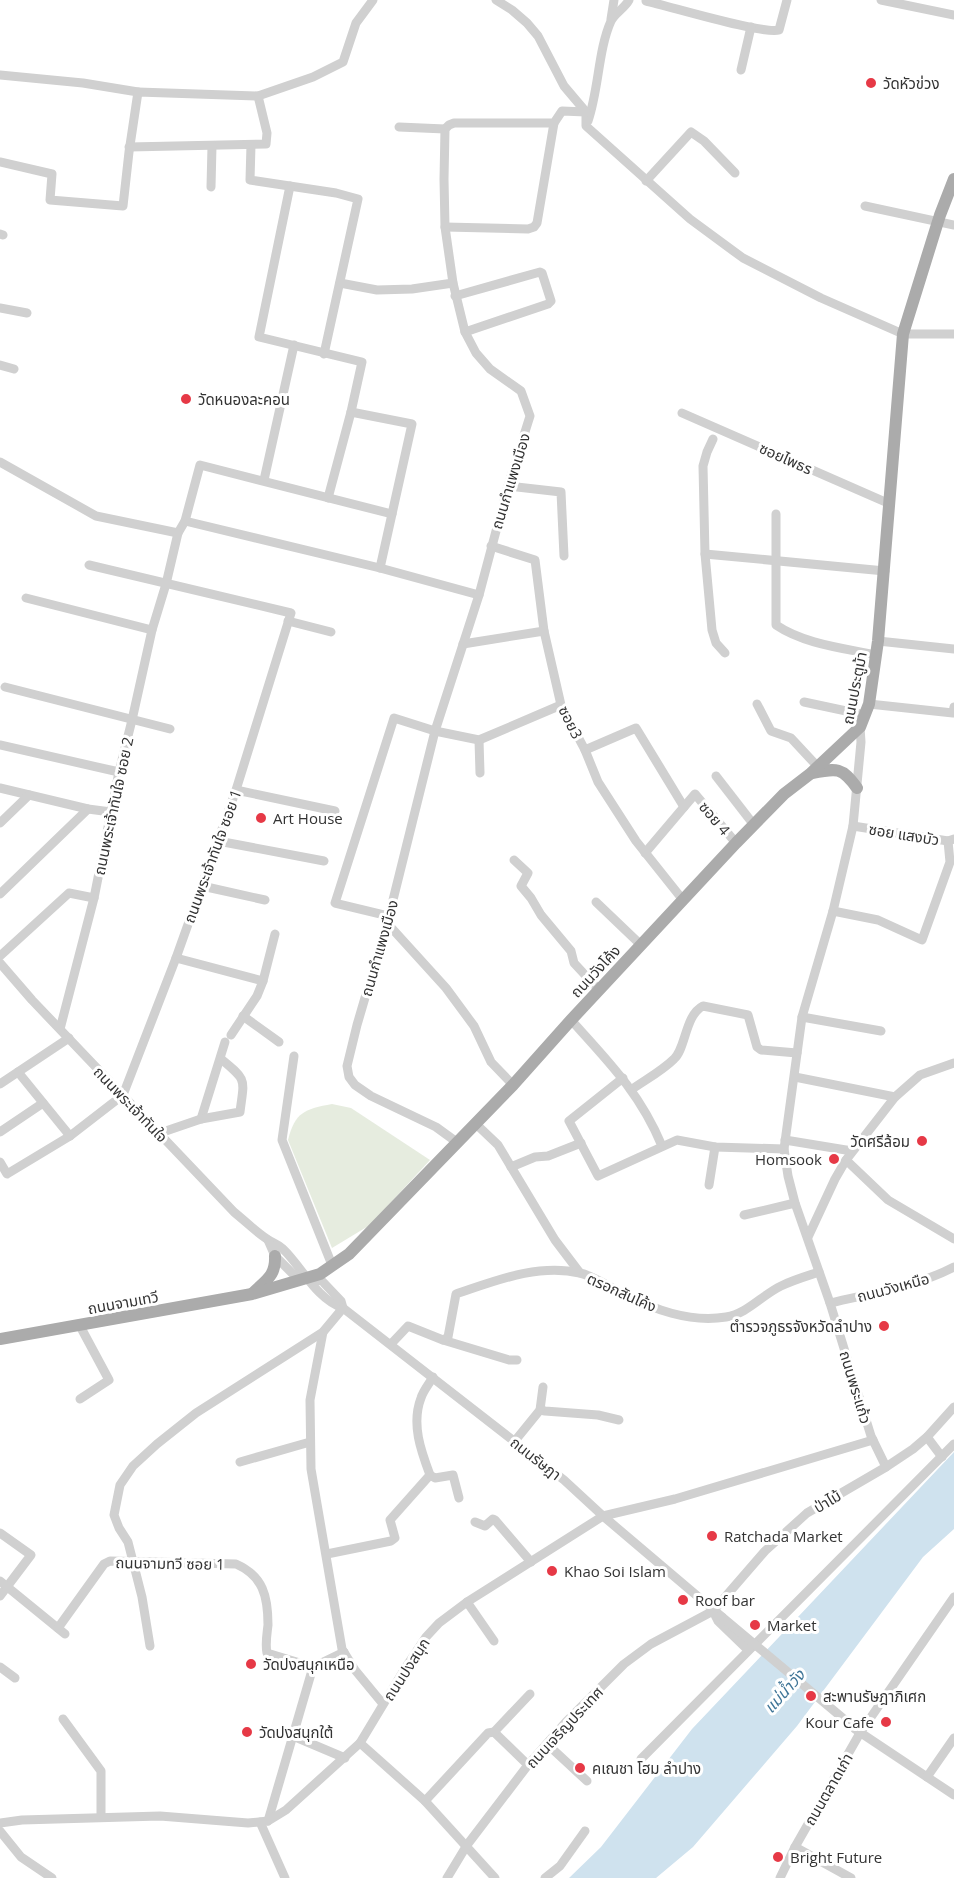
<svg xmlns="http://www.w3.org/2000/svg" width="954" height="1878" viewBox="0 0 954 1878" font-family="'Open Sans','Noto Sans Thai',sans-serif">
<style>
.green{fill:#e6ecdf}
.water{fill:#cfe2ee}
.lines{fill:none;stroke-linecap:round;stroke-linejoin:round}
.minor{stroke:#d0d0d0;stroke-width:9}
.major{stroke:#ababab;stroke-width:12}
.minor-bridge{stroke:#d0d0d0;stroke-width:9}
.poi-dot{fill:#e63946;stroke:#fff;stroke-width:2}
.labels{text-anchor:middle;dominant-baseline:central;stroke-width:6;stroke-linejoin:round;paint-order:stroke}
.poi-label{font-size:15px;fill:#333;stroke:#fff;text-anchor:start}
.street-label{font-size:15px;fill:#333;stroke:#fff}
.water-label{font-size:16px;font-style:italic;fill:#3f7597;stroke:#fff}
</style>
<rect width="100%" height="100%" fill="#fff"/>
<path class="green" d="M332 1104 351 1108 430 1160 370 1225 332 1248 288 1140C295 1112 305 1109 332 1104Z"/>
<path class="water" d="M954 1452V1529L923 1557 797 1726 693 1847 656 1878H569L601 1847 692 1729Z"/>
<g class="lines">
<g class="minor">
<path d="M496 0 512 10 527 23 538 36 564 86 586 112"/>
<path d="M881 0 954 15"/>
<path d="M646 1C669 6 764 35 779 30L787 0"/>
<path d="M611 19 614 0"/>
<path d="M741 70 751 27"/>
<path d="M0 75 83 83 138 92"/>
<path d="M586 112V126L690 219 743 258 821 298 903 334H954"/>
<path d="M588 121C599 89 598 50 611 21 615 13 625 8 629 0"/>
<path d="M399 127 445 129"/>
<path d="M251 145 250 180 336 193 358 199 324 354"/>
<path d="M129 147 266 144 267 133 258 96"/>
<path d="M0 162 52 174 50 200 123 206 129 152 138 92 258 96 313 77 343 62 356 23 373 0"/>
<path d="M646 181 691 132 704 141 735 173"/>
<path d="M290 186 259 337 362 362 351 412 328 498"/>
<path d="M211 187 212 146"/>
<path d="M865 206 954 225"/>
<path d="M445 227 528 229 534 227 537 223 554 123"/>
<path d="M0 234 3 235"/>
<path d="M340 283 377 290 412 289 453 283"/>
<path d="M455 296 540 272 542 273 551 301 548 304 465 332"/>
<path d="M0 308 27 313"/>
<path d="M0 365 14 369"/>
<path d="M351 412 412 424 380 568"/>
<path d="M682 413 890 504"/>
<path d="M713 439 707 452 703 466 705 554 712 630 716 643 725 653"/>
<path d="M0 462 96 516 178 533"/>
<path d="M264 480 294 345"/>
<path d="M508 486 561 492 564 556"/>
<path d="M776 514V625C804 644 843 648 876 655"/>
<path d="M185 521 380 568 479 595"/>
<path d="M491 546 535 560 544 631 561 705 585 750 598 782 636 841 683 900"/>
<path d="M705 554 885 571"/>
<path d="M26 598 152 630"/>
<path d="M288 621 331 632"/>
<path d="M878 641 954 649"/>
<path d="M463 644 544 631"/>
<path d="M5 687 170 729"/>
<path d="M804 702 865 715"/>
<path d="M757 704 771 731 791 738 818 767"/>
<path d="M869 704 953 713 954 707"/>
<path d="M860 727 861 742 853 826 833 911 802 1017 784 1149 788 1176 795 1203 830 1303 871 1436 886 1467"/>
<path d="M479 740 480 773"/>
<path d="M0 745 119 772"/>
<path d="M585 750 636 728 684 807"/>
<path d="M716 776 754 825"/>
<path d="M0 788 88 809 111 812"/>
<path d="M236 790 335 811"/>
<path d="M0 823 29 795"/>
<path d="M853 826 948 841 954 839"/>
<path d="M218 841 324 861"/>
<path d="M645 853 695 794 736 843"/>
<path d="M514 860 528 873 521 886 531 898 541 915 571 951 574 963 599 990"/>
<path d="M202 886 265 900"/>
<path d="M0 894 88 809"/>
<path d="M596 902 641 945"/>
<path d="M833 911 878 920 922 940 950 862 948 841"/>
<path d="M389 916 335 903 394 718 435 731 479 740 561 705"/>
<path d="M387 923 446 988 474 1026 491 1062 513 1085"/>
<path d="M0 956 69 893 94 898"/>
<path d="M176 958 263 981"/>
<path d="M0 963 32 1000 234 1212C245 1221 255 1231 267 1239 272 1243 278 1244 283 1249 302 1267 316 1299 343 1308L564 1480 603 1516 722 1617"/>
<path d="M243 1016 279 1042"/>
<path d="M802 1017 881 1031"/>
<path d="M571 1020C608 1061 640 1093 662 1146"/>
<path d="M60 1029 94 898 119 772 132 720 152 630 166 584 178 533 185 521 200 465 392 514"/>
<path d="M231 1035 257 996 263 981 275 934"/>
<path d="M294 1056 282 1140 330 1260"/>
<path d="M18 1072 70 1136"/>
<path d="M795 1077 895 1097"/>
<path d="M623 1078 569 1121 598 1176 677 1140 715 1147 784 1149"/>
<path d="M0 1084 69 1038"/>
<path d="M631 1090C645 1080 662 1071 674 1059 686 1048 685 1015 703 1006L748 1015 757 1047 761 1050 797 1053"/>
<path d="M201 1119 225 1042"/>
<path d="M476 1124 498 1145 555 1240 580 1273"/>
<path d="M0 1132 43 1103"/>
<path d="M160 1133 201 1119 240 1112C244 1079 248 1081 221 1059"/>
<path d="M785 1140 852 1151"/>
<path d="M458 1143 436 1127 371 1096 355 1085 349 1077 347 1066 357 1025 389 916 435 731 479 595 508 486 530 416 521 391 490 369 476 353 465 332 453 283 445 227 444 179 445 129 449 125 454 123H554L562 111 586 112"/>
<path d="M846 1160 888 1200 954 1239"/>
<path d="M0 1162 7 1174 70 1136 123 1095 176 958 236 790 291 613 89 565"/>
<path d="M511 1167 535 1157 548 1156 581 1143"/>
<path d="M709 1185 715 1147"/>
<path d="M744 1215 795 1203"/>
<path d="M808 1237 835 1179 846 1160 895 1097 920 1075 954 1063"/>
<path d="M268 1240 275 1256 292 1273 307 1279 322 1281 341 1301 343 1308"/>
<path d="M830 1303C871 1293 916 1287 954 1267"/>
<path d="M80 1326 109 1380 80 1399"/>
<path d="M323 1332 310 1400 311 1469 342 1649 355 1670 383 1704"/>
<path d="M443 1340 509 1360H517"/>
<path d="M391 1344 408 1326 443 1340 448 1337 456 1294C495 1281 538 1263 580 1273 594 1276 608 1286 621 1293 653 1309 689 1323 726 1317 747 1314 762 1295 781 1286 793 1280 807 1276 819 1272"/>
<path d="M540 1410 545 1411 598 1415 619 1420"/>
<path d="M927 1437 942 1457"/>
<path d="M514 1442 540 1410 543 1387"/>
<path d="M240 1462 310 1442"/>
<path d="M430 1475 435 1478 453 1475 459 1498"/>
<path d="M475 1522 485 1526 493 1519 495 1520 531 1562"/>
<path d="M0 1533 31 1555 0 1596"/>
<path d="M327 1554 391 1541 395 1538 390 1520 430 1475C421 1451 411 1424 421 1398 423 1391 429 1384 433 1377"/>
<path d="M0 1581 65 1634"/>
<path d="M467 1602 494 1641"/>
<path d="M714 1613 718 1621 748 1650"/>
<path d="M58 1628 104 1564 110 1561 236 1564C263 1576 268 1596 268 1625 267 1634 265 1644 267 1653L313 1667"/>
<path d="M150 1646 142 1597 128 1542 119 1528 114 1515 120 1485 133 1466 157 1444 196 1413 323 1332 343 1308"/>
<path d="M0 1667 15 1678"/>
<path d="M313 1667 344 1652"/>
<path d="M63 1719 101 1771V1817"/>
<path d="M855 1729 954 1795"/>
<path d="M494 1732 528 1765"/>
<path d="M293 1736 345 1758"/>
<path d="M360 1743 425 1801 495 1878"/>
<path d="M547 1744 587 1781"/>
<path d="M641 1759 954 1444"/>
<path d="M927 1777 954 1738"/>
<path d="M425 1801 488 1733 494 1732 530 1694"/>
<path d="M268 1821 313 1667"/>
<path d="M260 1822 285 1878"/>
<path d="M0 1823 22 1820 160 1816 248 1823 268 1821 286 1810 360 1743 404 1670 426 1637 439 1623 467 1602 603 1516 675 1499 873 1440"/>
<path d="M0 1831 21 1857 52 1878"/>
<path d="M795 1847 851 1878"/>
<path d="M447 1878 467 1845 528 1765 566 1722 624 1664 651 1644 713 1611 765 1551 807 1513 886 1467 913 1449 927 1437 954 1407"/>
<path d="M545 1878 560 1866 585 1831"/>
<path d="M780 1878 795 1847 860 1733 954 1597"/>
</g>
<g class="major">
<path d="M812 773C837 768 842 767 857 788"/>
<path d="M253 1293C266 1280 276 1276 275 1256"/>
<path d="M0 1339 252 1294 320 1274 349 1254 513 1085 571 1020 736 843 784 794 810 774 860 727 869 704 878 641 903 334 940 215 954 179"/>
</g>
<path class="minor-bridge" d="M722 1617 851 1725"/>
</g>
<g class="poi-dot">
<circle cx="871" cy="83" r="6"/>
<circle cx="186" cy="399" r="6"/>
<circle cx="261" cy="818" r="6"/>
<circle cx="922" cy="1141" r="6"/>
<circle cx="834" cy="1159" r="6"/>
<circle cx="884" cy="1326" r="6"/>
<circle cx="712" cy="1536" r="6"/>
<circle cx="552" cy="1571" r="6"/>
<circle cx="683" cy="1600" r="6"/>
<circle cx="755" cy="1625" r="6"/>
<circle cx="251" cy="1664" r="6"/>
<circle cx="811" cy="1696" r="6"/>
<circle cx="886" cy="1722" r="6"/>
<circle cx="247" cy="1732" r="6"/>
<circle cx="580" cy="1768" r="6"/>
<circle cx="778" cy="1857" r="6"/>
</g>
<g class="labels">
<g class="poi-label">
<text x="883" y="83">วัดหัวข่วง</text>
<text x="198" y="399">วัดหนองละคอน</text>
<text x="273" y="818">Art House</text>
<text x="910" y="1141" text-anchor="end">วัดศรีล้อม</text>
<text x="822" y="1159" text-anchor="end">Homsook</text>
<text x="872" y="1326" text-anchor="end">ตำรวจภูธรจังหวัดลำปาง</text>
<text x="724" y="1536">Ratchada Market</text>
<text x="564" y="1571">Khao Soi Islam</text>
<text x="695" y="1600">Roof bar</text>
<text x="767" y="1625">Market</text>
<text x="263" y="1664">วัดปงสนุกเหนือ</text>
<text x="823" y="1696">สะพานรัษฎาภิเศก</text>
<text x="874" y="1722" text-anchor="end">Kour Cafe</text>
<text x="259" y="1732">วัดปงสนุกใต้</text>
<text x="592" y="1768">คเณชา โฮม ลำปาง</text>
<text x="790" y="1857">Bright Future</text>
</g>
<g class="street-label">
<text transform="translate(786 458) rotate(24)">ซอยไพธร</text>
<text transform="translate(510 481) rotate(-73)">ถนนกำแพงเมือง</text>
<text transform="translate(854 688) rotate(-79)">ถนนประตูม้า</text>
<text transform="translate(571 722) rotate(64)">ซอย3</text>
<text transform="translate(113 806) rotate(-78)">ถนนพระเจ้าทันใจ ซอย 2</text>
<text transform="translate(715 818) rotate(50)">ซอย 4</text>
<text transform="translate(904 834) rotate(9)">ซอย แสงบัว</text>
<text transform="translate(212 856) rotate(-70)">ถนนพระเจ้าทันใจ ซอย 1</text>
<text transform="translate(379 948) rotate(-74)">ถนนกำแพงเมือง</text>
<text transform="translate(595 971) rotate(-47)">ถนนวังโค้ง</text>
<text transform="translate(131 1104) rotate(46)">ถนนพระเจ้าทันใจ</text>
<text transform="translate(893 1287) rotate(-15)">ถนนวังเหนือ</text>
<text transform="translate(622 1292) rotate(24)">ตรอกสันโค้ง</text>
<text transform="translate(123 1302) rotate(-10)">ถนนจามเทวี</text>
<text transform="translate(856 1387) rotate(73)">ถนนพระแก้ว</text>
<text transform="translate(536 1458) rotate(38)">ถนนรัษฎา</text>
<text transform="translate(827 1501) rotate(-31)">ป่าไม้</text>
<text transform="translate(170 1563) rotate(1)">ถนนจามทวี ซอย 1</text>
<text transform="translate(406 1669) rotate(-57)">ถนนปงสนุก</text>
<text transform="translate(564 1727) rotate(-47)">ถนนเจริญประเทศ</text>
<text transform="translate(828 1789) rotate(-60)">ถนนตลาดเก่า</text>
</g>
<g class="water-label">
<text transform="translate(784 1691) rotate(-48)">แม่น้ำวัง</text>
</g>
</g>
</svg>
